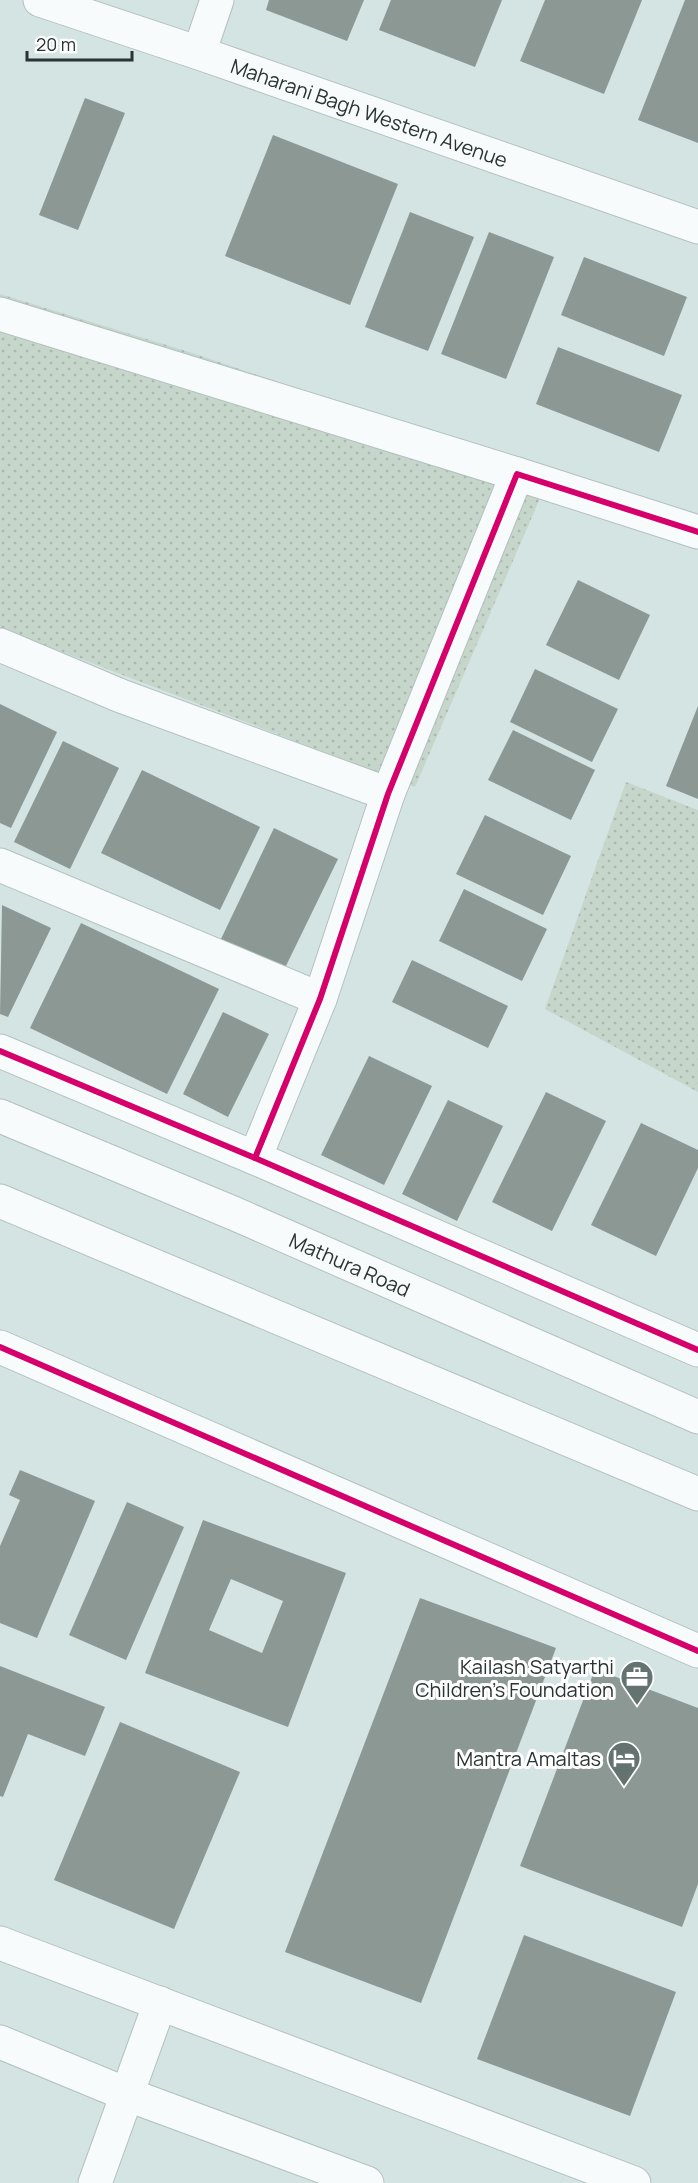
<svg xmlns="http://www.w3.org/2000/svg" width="698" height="2183" viewBox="0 0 698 2183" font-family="Manrope,sans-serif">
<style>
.park{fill:url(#park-dots)}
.building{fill:#8c9894;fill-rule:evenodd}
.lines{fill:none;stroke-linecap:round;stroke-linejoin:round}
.street-casing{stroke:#b3c1bf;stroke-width:35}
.highway-casing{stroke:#b3c1bf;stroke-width:35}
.street{stroke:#f8fbfb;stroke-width:33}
.highway{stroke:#f8fbfb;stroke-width:33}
.cycleway-casing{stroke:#fff;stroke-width:10}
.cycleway{stroke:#d6006c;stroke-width:6}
.labels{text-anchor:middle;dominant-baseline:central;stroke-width:6;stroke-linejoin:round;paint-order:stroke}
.street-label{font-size:20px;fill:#293433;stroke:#fff}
.poi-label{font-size:20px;fill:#293433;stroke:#fff;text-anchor:end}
</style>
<defs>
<pattern id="park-dots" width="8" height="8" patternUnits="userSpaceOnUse" patternTransform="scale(1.5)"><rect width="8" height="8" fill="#c6d6cb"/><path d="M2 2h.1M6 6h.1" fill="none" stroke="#aab8af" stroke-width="1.8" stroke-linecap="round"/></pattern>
</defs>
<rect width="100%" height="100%" fill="#d3e4e2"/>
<g class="park">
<path d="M0 294 189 352 551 473 415 787 0 628Z"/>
<path d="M626 782 698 810V1092L545 1009Z"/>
</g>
<g class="building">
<path d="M269 0H364L347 41 266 10Z"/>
<path d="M391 0H502L475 67 379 30Z"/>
<path d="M545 0H642L604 94 520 61Z"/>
<path d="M685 0H698V143L638 120Z"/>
<path d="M85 98 125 113 78 230 39 215Z"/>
<path d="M273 135 398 184 350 305 225 256Z"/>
<path d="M410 212 474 237 428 351 365 327Z"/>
<path d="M489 232 554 257 506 379 441 354Z"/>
<path d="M584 257 687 297 664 356 561 315Z"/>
<path d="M558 347 682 395 659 452 536 404Z"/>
<path d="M578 580 650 615 619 680 546 645Z"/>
<path d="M535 669 618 709 592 762 510 722Z"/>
<path d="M0 704 57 732 11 828 0 823Z"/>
<path d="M698 706V799L666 786Z"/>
<path d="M513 730 595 770 571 820 488 780Z"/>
<path d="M63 741 119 768 70 869 14 842Z"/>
<path d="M142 770 260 827 220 910 101 853Z"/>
<path d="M485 815 571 856 543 915 456 874Z"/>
<path d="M274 828 338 859 283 972 220 941Z"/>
<path d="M464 889 547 929 522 981 439 941Z"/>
<path d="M2 905 51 928 8 1017 0 1014Z"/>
<path d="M81 923 219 989 167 1094 30 1028Z"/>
<path d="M412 960 508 1006 488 1048 392 1002Z"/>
<path d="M223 1012 269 1034 228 1117 183 1094Z"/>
<path d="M369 1056 432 1086 384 1185 321 1155Z"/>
<path d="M546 1092 606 1121 552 1231 492 1202Z"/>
<path d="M448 1100 503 1126 457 1221 402 1194Z"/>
<path d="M641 1123 698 1150V1168L656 1256 591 1225Z"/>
<path d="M20 1470 95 1501 37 1638 0 1623V1546L20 1500 9 1495Z"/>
<path d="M127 1502 184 1527 126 1660 69 1635Z"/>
<path d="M203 1520 346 1573 288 1727 145 1673ZM231 1579 283 1601 262 1653 209 1630Z"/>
<path d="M420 1598 556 1648 421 2003 285 1952Z"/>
<path d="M0 1666 105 1707 85 1756 28 1734 3 1797 0 1796Z"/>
<path d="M595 1669 698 1708V1884L682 1927 520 1866Z"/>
<path d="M120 1722 240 1772 174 1929 54 1880Z"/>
<path d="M524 1935 676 1992 630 2116 477 2059Z"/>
</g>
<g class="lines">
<defs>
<g id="street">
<path id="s1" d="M40 0 199 53 698 227"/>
<path d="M199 53 217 0"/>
<path d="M0 314 517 474"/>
<path d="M0 645 121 696 388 794"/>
<path d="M0 865 320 999"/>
<path d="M0 1051 255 1158 698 1350"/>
<path d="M255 1158 320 999 388 794 517 474 698 532"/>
<path d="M0 1347 698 1651"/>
<path d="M0 1943 634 2183"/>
<path d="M0 2042 126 2094 367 2183"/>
<path d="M95 2183 160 2003"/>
</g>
<g id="highway">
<path id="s2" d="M0 1116 233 1213 698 1417"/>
<path d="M0 1201 698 1494"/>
</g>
</defs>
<use href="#street" class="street-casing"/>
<use href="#highway" class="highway-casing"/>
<use href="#street" class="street"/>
<use href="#highway" class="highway"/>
<defs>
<g id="cycleway">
<path d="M0 1051 255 1158 698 1350"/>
<path d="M255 1158 320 999 388 794 517 474 698 532"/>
<path d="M0 1347 698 1651"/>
</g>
</defs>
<use href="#cycleway" class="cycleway-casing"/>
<use href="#cycleway" class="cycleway"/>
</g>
<defs>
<symbol id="office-pin" viewBox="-11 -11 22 30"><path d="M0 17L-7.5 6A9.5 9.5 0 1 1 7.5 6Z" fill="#647270" stroke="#fff"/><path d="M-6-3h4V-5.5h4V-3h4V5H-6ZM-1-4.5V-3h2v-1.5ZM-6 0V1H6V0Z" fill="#fff"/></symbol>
<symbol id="hotel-pin" viewBox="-11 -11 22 30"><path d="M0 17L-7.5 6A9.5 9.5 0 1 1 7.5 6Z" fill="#647270" stroke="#fff"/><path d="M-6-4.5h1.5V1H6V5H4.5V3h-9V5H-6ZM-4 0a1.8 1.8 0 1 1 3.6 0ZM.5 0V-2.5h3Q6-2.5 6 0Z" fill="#fff"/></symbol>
</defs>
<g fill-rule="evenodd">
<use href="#office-pin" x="618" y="1658" width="38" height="52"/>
<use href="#hotel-pin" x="605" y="1739" width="38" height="52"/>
</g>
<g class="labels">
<g class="street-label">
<text stroke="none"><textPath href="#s1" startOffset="348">Maharani Bagh Western Avenue</textPath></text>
<text stroke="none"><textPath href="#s2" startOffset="380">Mathura Road</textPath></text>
</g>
<g class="poi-label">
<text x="614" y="1666">Kailash Satyarthi<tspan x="614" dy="23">Children's Foundation</tspan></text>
<text x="601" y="1758">Mantra Amaltas</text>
</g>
</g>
<path d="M27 51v9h105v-9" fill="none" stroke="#293433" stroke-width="3"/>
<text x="36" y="51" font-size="18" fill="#293433" stroke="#ffffff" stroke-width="4.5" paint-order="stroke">20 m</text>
</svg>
